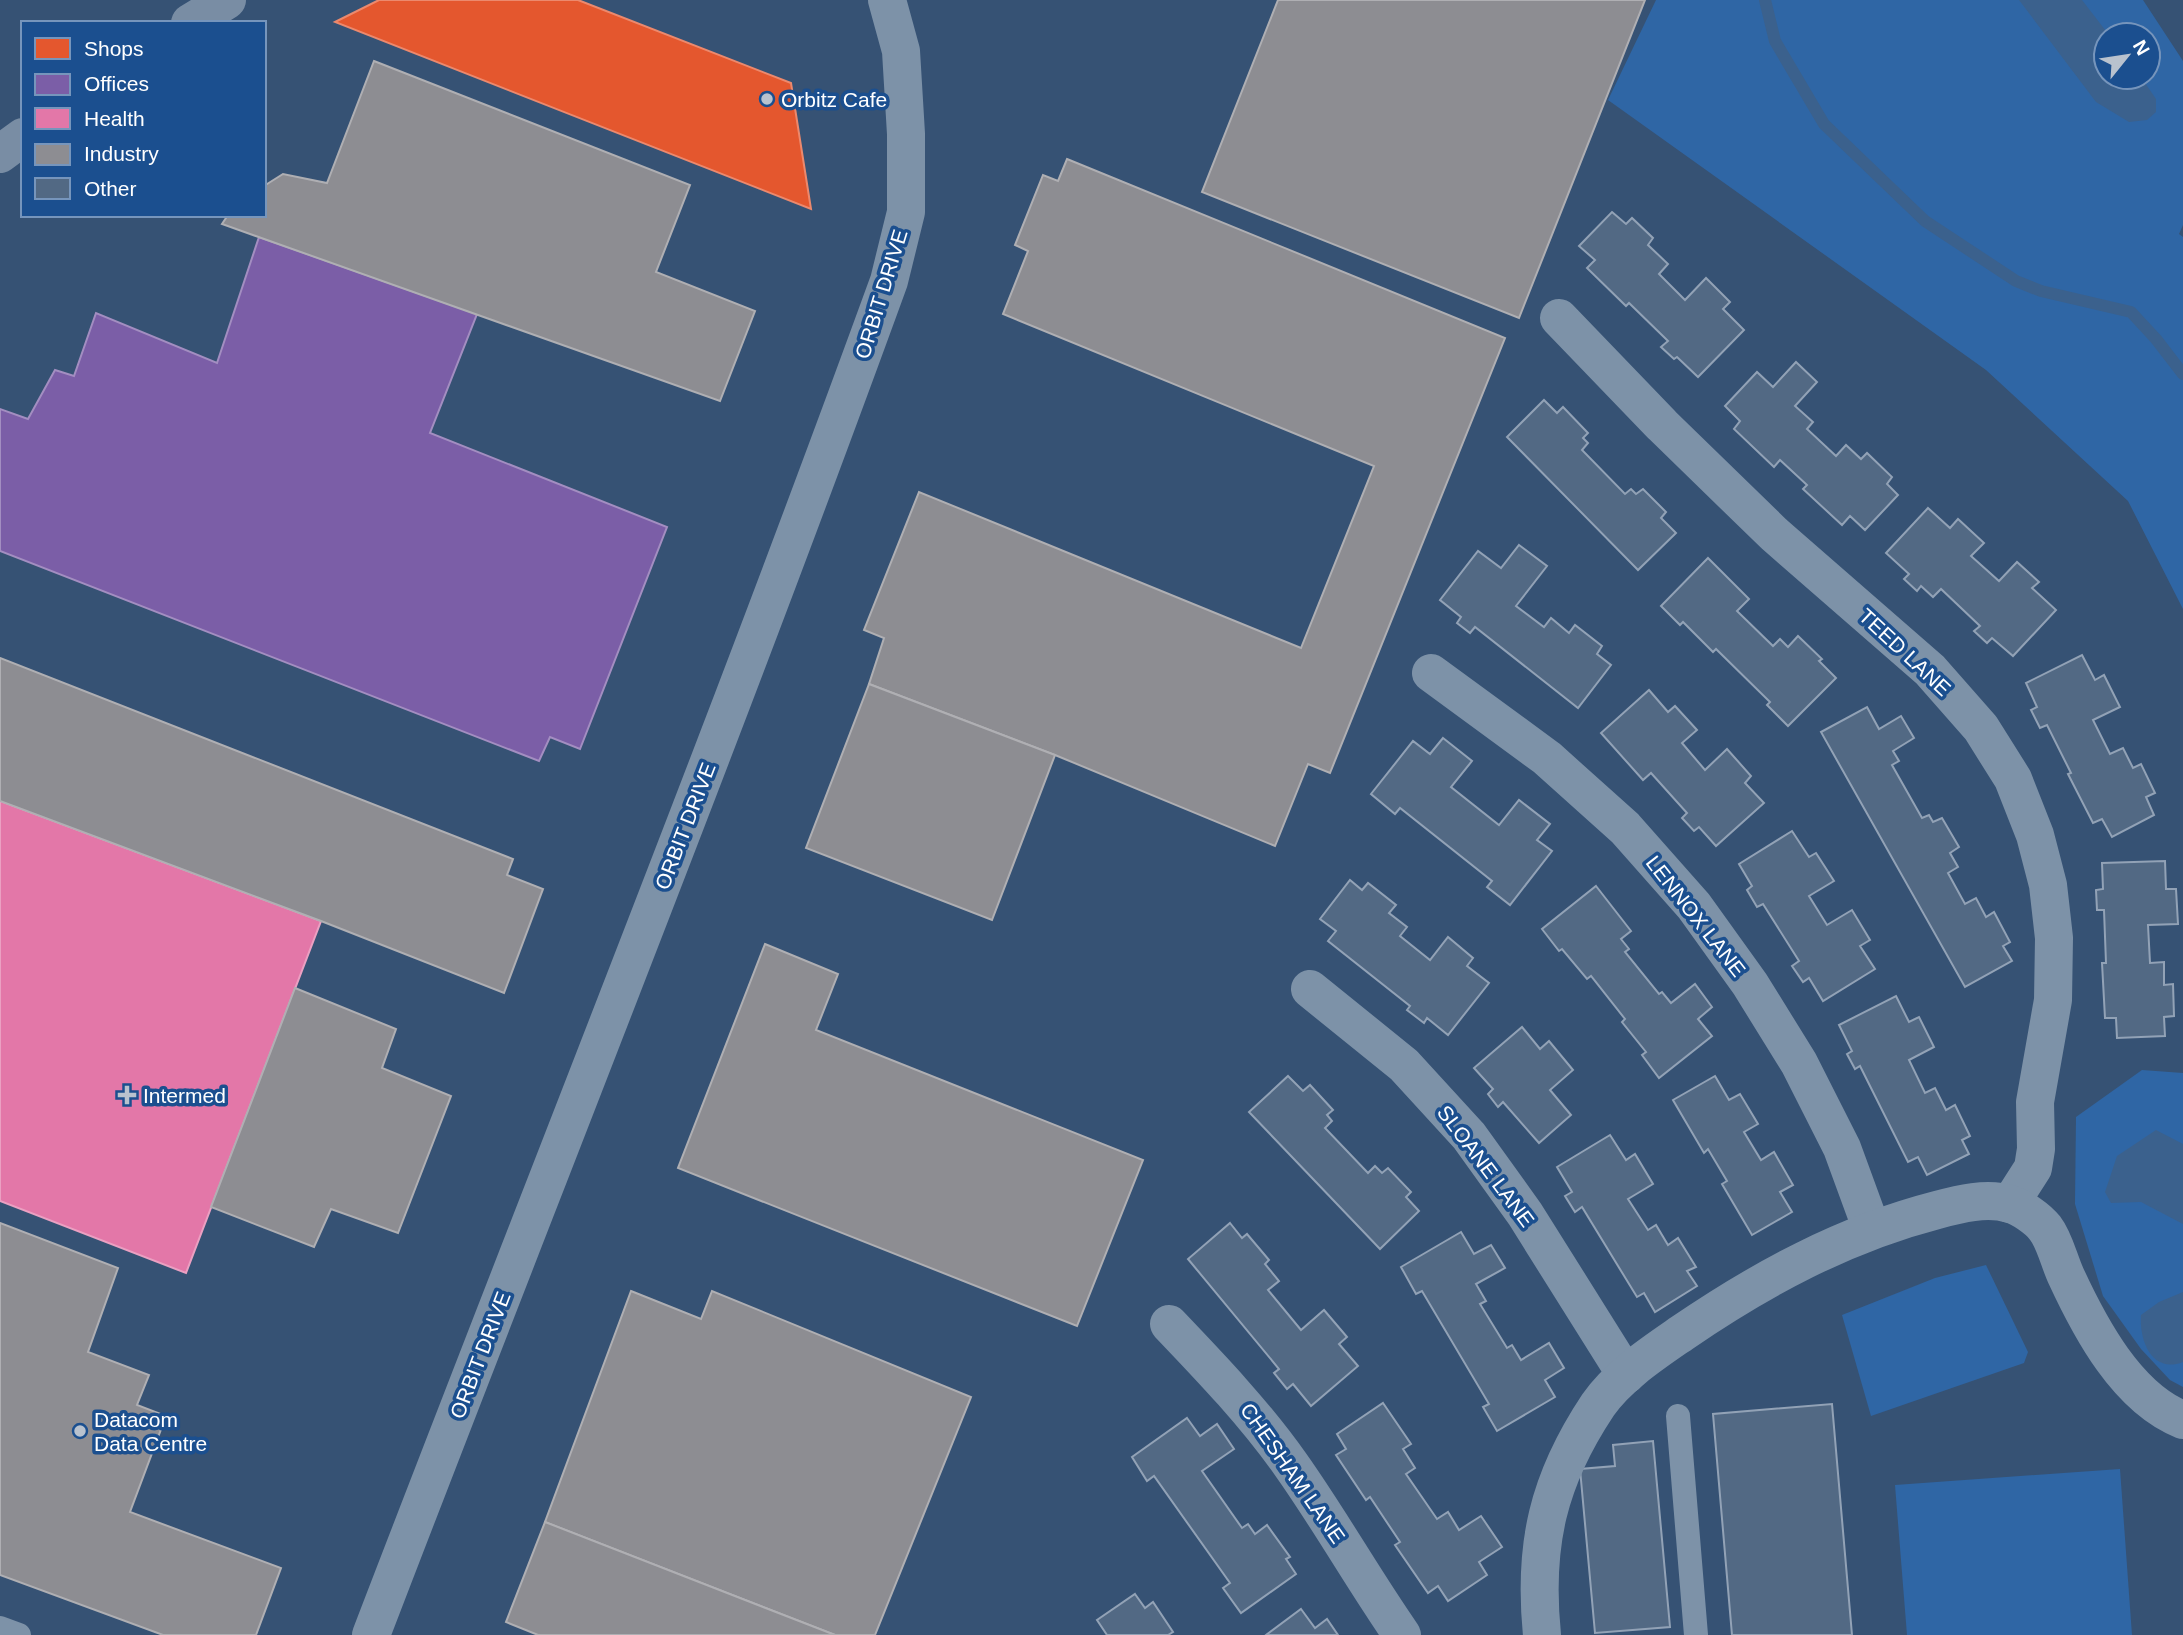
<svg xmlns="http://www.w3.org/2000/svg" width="2183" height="1635" viewBox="0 0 2183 1635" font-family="Arial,sans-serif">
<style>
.green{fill:#2f66a5;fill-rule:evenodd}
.water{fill:#3b618d}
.shops{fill:#e4572e;stroke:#ec896d;stroke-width:2}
.offices{fill:#7b5ea7;stroke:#a38ec1;stroke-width:2}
.health{fill:#e377a8;stroke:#eba0c2;stroke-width:2}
.industry{fill:#8d8d92;stroke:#afafb3;stroke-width:2}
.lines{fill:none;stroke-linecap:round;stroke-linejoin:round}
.stream{stroke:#3b618d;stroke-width:12}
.building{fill:#526984;stroke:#92a2b6;stroke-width:2}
.service{stroke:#7d92a8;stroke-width:24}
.minor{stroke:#7d92a8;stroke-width:38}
.secondary{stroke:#798da4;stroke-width:38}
.poi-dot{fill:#b9c2ce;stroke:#1b4f8f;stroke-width:2.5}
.labels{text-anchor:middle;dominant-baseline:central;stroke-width:7;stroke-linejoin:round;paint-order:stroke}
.poi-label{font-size:21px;fill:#fff;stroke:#1b4f8f;text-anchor:start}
.street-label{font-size:21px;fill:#fff;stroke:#1b4f8f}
</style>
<rect width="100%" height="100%" fill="#365274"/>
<g class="green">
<path d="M1656 0H2143L2183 61V225L2179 234 2183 237V609L2128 501 1986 370 1608 100ZM2106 35H2148V77H2106Z"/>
<path d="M2142 1070 2183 1073V1387L2170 1380 2141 1349 2103 1296 2075 1204 2076 1117Z"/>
<path d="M1986 1265 2028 1352 2024 1363 1871 1416 1842 1315 1935 1278Z"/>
<path d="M2120 1469 2132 1635H1907L1895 1485Z"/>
</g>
<g class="water">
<path d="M2019 0H2082L2109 35H2106V77H2141L2156 99V112L2147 120 2129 122 2096 102Z"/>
<path d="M2156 1130 2183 1144V1224L2141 1202 2111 1203 2105 1192 2117 1156Z"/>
<path d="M2183 1292V1362C2152 1374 2139 1341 2141 1315L2159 1302Z"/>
</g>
<path class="shops" d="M379 0H578L791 83 811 209 335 22Z"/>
<path class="offices" d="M259 237 477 314 430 433 667 527 580 749 550 737 539 761 0 551V409L28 419 55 370 74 376 96 313 217 363Z"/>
<path class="health" d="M0 801 321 921 186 1273 0 1201Z"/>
<g class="industry">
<path d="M1278 0H1645L1519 318 1202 192Z"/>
<path d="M374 61 690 185 656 272 755 311 720 401 222 224 228 215H264V186L283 174 327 183Z"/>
<path d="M1067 159 1505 338 1330 773 1308 764 1275 846 1055 755 869 684 884 638 864 630 919 492 1301 648 1374 466 1003 314 1028 251 1015 245 1043 175 1058 181Z"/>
<path d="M0 658 513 859 507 875 543 889 504 993 321 921 0 801Z"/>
<path d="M869 684 1055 755 992 920 806 848Z"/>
<path d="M765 944 838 974 816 1030 1143 1160 1077 1326 678 1168Z"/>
<path d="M295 988 396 1029 382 1068 451 1096 398 1233 331 1209 314 1247 211 1207Z"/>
<path d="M0 1223 118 1268 88 1352 149 1375 137 1405 166 1416 130 1512 281 1568 256 1635H163L0 1575Z"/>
<path d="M631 1291 701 1319 712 1291 971 1397 875 1635H835L545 1522Z"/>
<path d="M545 1522 835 1635H538L506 1622Z"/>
</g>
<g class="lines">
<path class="stream" d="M1765 0 1775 41 1824 124 1925 221 2016 281 2041 291 2131 312 2156 339 2183 374"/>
</g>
<g class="building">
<path d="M1612 212 1626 224 1632 218 1653 238 1648 245 1668 264 1659 274 1685 300 1706 278 1730 302 1723 309 1744 330 1698 377 1677 357 1674 359 1661 347 1668 341 1629 303 1626 306 1587 268 1595 260 1579 246Z"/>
<path d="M1796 362 1817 382 1795 406 1813 422 1807 429 1836 456 1846 445 1861 459 1867 453 1892 477 1887 484 1898 495 1865 530 1850 516 1842 525 1803 489 1807 485 1780 460 1774 467 1734 429 1740 421 1725 406 1757 372 1773 387Z"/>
<path d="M1544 400 1557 413 1563 407 1588 433 1583 438 1588 443 1582 450 1625 494 1631 489 1636 494 1643 489 1666 512 1661 518 1676 533 1638 570 1507 437Z"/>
<path d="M1928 508 1950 528 1958 519 1984 543 1971 556 1999 581 2017 562 2039 582 2032 588 2056 610 2013 656 1992 638 1987 643 1974 631 1980 626 1941 589 1933 597 1921 586 1917 591 1904 579 1909 574 1886 553Z"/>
<path d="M1519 545 1547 566 1516 606 1544 627 1551 618 1569 633 1575 625 1602 646 1597 654 1611 665 1578 708 1475 627 1470 633 1457 623 1461 617 1440 600 1478 551 1501 568Z"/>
<path d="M1708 558 1749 599 1737 611 1773 646 1780 639 1788 647 1798 636 1822 659 1819 661 1836 678 1788 726 1767 705 1770 702 1716 649 1713 652 1683 622 1680 625 1661 606Z"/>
<path d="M2082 655 2095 680 2104 675 2120 707 2093 720 2110 754 2123 748 2133 768 2141 764 2155 793 2146 797 2154 815 2112 837 2102 819 2093 823 2068 774 2071 773 2047 725 2040 728 2031 710 2037 707 2026 683Z"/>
<path d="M1649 690 1668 712 1675 706 1697 730 1682 743 1705 770 1727 749 1751 776 1745 783 1764 803 1716 846 1699 827 1694 831 1682 818 1687 813 1651 773 1643 780 1601 733Z"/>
<path d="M1867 707 1879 729 1901 716 1914 738 1893 751 1899 761 1892 765 1922 818 1929 815 1933 822 1942 818 1959 847 1950 853 1958 867 1948 873 1965 904 1976 898 1986 917 1994 912 2010 942 2003 946 2012 961 1965 987 1821 732Z"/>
<path d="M1443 738 1472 761 1451 787 1499 825 1519 800 1550 824 1537 840 1552 851 1510 905 1487 887 1492 881 1400 808 1395 814 1371 794 1413 741 1430 754Z"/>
<path d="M1792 831 1809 857 1816 853 1834 881 1809 896 1827 925 1852 910 1870 940 1860 946 1875 969 1823 1001 1809 978 1803 982 1792 966 1799 961 1763 904 1757 907 1747 890 1752 886 1739 864Z"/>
<path d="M2165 861 2166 889H2176L2178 924 2148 925 2150 963 2164 962V985L2173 984 2174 1016 2164 1017 2165 1036 2117 1038 2116 1018H2105L2102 963H2106L2104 910H2097L2096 890 2103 889 2102 863Z"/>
<path d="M1350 880 1362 890 1368 883 1396 905 1389 913 1407 927 1400 936 1430 960 1448 937 1473 958 1467 966 1489 983 1448 1035 1427 1018 1424 1023 1407 1010 1410 1006 1328 941 1336 931 1320 919Z"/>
<path d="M1596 886 1631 931 1621 939 1629 949 1625 952 1659 994 1662 992 1671 1003 1695 984 1712 1007 1698 1019 1712 1036 1659 1078 1642 1055 1646 1052 1622 1022 1625 1019 1591 976 1587 979 1562 949 1559 951 1542 929Z"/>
<path d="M1896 996 1909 1022 1919 1017 1934 1047 1909 1060 1925 1093 1935 1088 1946 1110 1955 1105 1970 1136 1962 1140 1969 1154 1927 1175 1918 1157 1908 1162 1860 1066 1855 1069 1847 1054 1852 1051 1839 1025Z"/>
<path d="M1522 1027 1540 1049 1549 1041 1573 1070 1550 1090 1571 1115 1539 1143 1503 1102 1498 1107 1488 1094 1493 1089 1474 1068Z"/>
<path d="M1288 1076 1303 1091 1310 1085 1333 1110 1327 1115 1332 1121 1325 1128 1368 1173 1375 1166 1382 1173 1388 1168 1411 1192 1406 1197 1419 1211 1380 1249 1249 1112Z"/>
<path d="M1715 1076 1729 1100 1740 1094 1758 1124 1744 1132 1761 1160 1774 1152 1793 1185 1780 1192 1792 1212 1752 1235 1722 1184 1727 1181 1708 1149 1704 1153 1673 1100Z"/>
<path d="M1610 1135 1626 1160 1635 1154 1653 1184 1628 1199 1648 1230 1656 1225 1668 1245 1678 1238 1696 1267 1687 1271 1697 1286 1655 1312 1644 1293 1637 1297 1582 1207 1575 1212 1565 1196 1572 1192 1557 1167Z"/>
<path d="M1230 1223 1242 1238 1247 1234 1269 1260 1265 1264 1279 1281 1268 1290 1301 1330 1324 1310 1347 1337 1339 1344 1358 1366 1311 1406 1293 1384 1287 1389 1274 1373 1279 1369 1188 1259Z"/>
<path d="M1461 1232 1474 1254 1491 1245 1505 1268 1476 1284 1486 1301 1480 1304 1507 1348 1512 1345 1521 1360 1549 1343 1564 1368 1545 1380 1555 1397 1497 1431 1483 1407 1489 1404 1422 1291 1416 1294 1401 1267Z"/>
<path d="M1383 1403 1411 1444 1403 1449 1415 1468 1406 1474 1437 1519 1448 1512 1459 1530 1481 1516 1502 1547 1479 1562 1487 1575 1448 1601 1438 1586 1428 1593 1395 1545 1400 1542 1370 1497 1366 1500 1336 1455 1346 1449 1337 1434Z"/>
<path d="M1832 1404 1852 1635H1732L1713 1414Z"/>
<path d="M1187 1418 1200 1436 1217 1424 1234 1449 1202 1471 1242 1528 1248 1524 1255 1534 1267 1525 1290 1557 1286 1559 1296 1574 1241 1613 1223 1588 1230 1583 1154 1476 1147 1481 1132 1457Z"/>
<path d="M1653 1441 1670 1627 1595 1633 1580 1469 1615 1466 1613 1445Z"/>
<path d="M1135 1594 1145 1608 1153 1602 1173 1632 1168 1635H1107L1097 1620Z"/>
<path d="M1301 1609 1315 1628 1327 1619 1338 1635H1266Z"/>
</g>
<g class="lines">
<g class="service">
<path d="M1678 1416 1696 1635"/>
<path d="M0 1628 19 1635"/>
</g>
<g class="minor">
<path d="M1559 318 1662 425 1774 534 1930 670 1981 728 2013 779 2035 835 2048 885 2054 938 2053 1000 2035 1102 2036 1149 2033 1168 2010 1204"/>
<path d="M1431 673 1547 758 1625 828 1694 906 1750 984 1799 1063 1842 1148 1872 1230"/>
<path d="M1310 989 1404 1065 1469 1136 1525 1214 1626 1375"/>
<path d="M1169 1324C1212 1369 1255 1414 1291 1465 1330 1520 1363 1579 1402 1635"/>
<path d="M371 1635C544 1184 724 735 889 281L906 212V134L901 51 887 0"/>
<path d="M1542 1635C1533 1545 1548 1480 1598 1405 1618 1376 1653 1353 1682 1333 1761 1279 1844 1234 1937 1210 1959 1204 1987 1197 2010 1204 2021 1207 2038 1219 2045 1228 2055 1241 2059 1261 2066 1276 2090 1328 2127 1398 2183 1420"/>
</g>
<g class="secondary">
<path d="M190 23 227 0"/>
<path d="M0 154 23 137"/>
</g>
</g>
<g class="poi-dot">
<circle cx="767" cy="99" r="7"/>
<path d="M123.5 1084.5h7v7h7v7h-7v7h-7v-7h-7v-7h7z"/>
<circle cx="80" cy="1431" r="7"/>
</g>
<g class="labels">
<g class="poi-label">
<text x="781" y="99">Orbitz Cafe</text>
<text x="143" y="1095">Intermed</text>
<text x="94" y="1419">Datacom<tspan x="94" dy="24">Data Centre</tspan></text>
</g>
<g class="street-label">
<text transform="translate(881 294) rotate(-73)">ORBIT DRIVE</text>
<text transform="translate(1905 652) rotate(43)">TEED LANE</text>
<text transform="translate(685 826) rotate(-69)">ORBIT DRIVE</text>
<text transform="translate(1696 916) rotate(52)">LENNOX LANE</text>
<text transform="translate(1486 1166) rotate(53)">SLOANE LANE</text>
<text transform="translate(480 1355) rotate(-69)">ORBIT DRIVE</text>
<text transform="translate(1293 1473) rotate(55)">CHESHAM LANE</text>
</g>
</g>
<rect x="21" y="21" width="245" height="196" fill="#1b4f8f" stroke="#7695bc" stroke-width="2"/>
<rect x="35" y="38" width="35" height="21" fill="#e4572e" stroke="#7695bc" stroke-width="2"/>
<text x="84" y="56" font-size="21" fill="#ffffff">Shops</text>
<rect x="35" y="74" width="35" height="21" fill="#7b5ea7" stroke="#7695bc" stroke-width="2"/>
<text x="84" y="91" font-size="21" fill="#ffffff">Offices</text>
<rect x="35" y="108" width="35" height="21" fill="#e377a8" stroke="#7695bc" stroke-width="2"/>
<text x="84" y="126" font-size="21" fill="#ffffff">Health</text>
<rect x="35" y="144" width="35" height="21" fill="#8d8d92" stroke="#7695bc" stroke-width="2"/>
<text x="84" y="161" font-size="21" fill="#ffffff">Industry</text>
<rect x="35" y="178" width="35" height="21" fill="#526984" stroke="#7695bc" stroke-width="2"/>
<text x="84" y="196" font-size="21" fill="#ffffff">Other</text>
<g transform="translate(2127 56) rotate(60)"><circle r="33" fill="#1b4f8f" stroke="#7695bc" stroke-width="2"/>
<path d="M0-5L12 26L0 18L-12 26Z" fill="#b9c2ce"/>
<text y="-10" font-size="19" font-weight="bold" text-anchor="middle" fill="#ffffff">N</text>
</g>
</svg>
